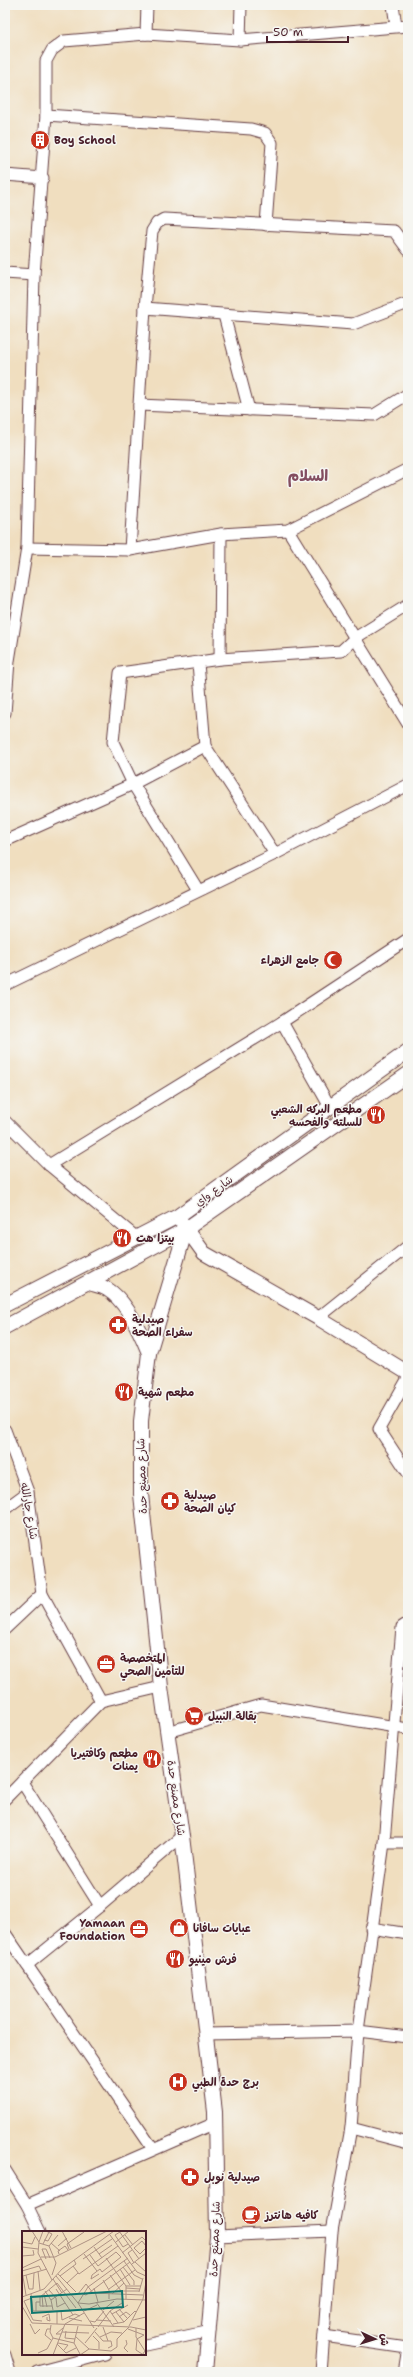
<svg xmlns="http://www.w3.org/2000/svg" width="413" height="2377" viewBox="0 0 413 2377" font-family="'Shantell Sans','Playpen Sans Arabic',sans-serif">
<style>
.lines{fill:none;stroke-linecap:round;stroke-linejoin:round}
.minor-casing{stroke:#633c41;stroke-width:13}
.tertiary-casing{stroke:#633c41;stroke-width:16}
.minor{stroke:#fff;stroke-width:11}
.tertiary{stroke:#fff;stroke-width:14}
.labels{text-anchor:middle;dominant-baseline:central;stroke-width:3;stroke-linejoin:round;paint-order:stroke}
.poi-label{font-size:11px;font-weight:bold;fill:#4a1f2b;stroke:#f6f6f2;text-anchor:start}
.street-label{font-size:11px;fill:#4a1f2b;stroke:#f6f6f2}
.district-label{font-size:15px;font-weight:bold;fill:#834d60;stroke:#f6f6f2}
.inset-road{fill:none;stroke:#ae9284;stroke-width:1}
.view{fill:#0f766e;fill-opacity:0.15;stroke:#0f766e;stroke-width:2}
.inset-edge{fill:none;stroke:#4a1f2b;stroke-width:2}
</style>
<rect width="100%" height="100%" fill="#f6f6f2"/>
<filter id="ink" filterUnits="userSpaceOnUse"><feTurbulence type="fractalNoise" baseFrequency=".025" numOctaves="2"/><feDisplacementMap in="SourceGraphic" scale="8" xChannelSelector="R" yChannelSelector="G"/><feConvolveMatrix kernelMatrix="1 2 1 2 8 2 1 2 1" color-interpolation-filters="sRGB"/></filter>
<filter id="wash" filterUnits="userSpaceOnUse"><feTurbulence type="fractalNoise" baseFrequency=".012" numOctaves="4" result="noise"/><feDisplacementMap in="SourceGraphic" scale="16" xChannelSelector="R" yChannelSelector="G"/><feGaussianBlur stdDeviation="0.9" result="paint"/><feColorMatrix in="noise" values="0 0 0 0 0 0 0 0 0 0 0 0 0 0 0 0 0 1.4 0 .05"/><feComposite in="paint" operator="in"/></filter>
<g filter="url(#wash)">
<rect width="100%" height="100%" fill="#f0debf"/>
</g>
<g filter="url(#ink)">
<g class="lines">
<defs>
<g id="minor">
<path d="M393 5 396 26"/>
<path d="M146 34 147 5"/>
<path d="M240 40 241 5"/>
<path d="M46 115 251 129 265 133 272 143 266 225"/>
<path d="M5 175 43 178"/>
<path d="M5 273 34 275"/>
<path d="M145 308 353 324 408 303"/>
<path d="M224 315 249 410"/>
<path d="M139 405 374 415 408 394"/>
<path d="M288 530 408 724"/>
<path d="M27 548 130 550 221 534 288 530 408 469"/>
<path d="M130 550 145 308 152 231 157 223 164 219 394 231 408 250"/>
<path d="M220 659 221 534"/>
<path d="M198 663 205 746 275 854"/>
<path d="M5 713 9 661 27 548 34 275 46 115V61L52 50 64 41 146 34 240 40 408 26"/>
<path d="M5 841 133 784 205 746"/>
<path d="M198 890 133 784 113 742 120 673 220 659 341 651 355 638 408 605"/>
<path d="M5 985 275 854 408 785"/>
<path d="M282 1022 330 1107"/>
<path d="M5 1121 49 1165 137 1238"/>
<path d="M49 1165 282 1022 408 939"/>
<path d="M318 1318 408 1246"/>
<path d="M408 1378 379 1429 408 1473"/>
<path d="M5 1430 28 1492 42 1594 101 1701"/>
<path d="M5 1509 28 1492"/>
<path d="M5 1629 42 1594"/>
<path d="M167 1732 261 1705 408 1729"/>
<path d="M22 1782 100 1906"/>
<path d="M5 1799 101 1701 161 1687"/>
<path d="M384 1843H408"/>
<path d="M371 1928 408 1934"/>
<path d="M5 1933 153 2149"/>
<path d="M27 1965 100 1906 182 1836"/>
<path d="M205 2034 358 2031 408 2037"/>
<path d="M351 2128 408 2143"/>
<path d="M5 2170 27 2205 40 2232"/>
<path d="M27 2205 215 2123"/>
<path d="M217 2236 332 2231"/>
<path d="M324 2336 407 2348"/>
<path d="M145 2345 210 2331"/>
<path d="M5 2355 10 2372"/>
<path d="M37 2372 105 2354"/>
<path d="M321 2372 332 2231 351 2128 358 2031 384 1843 402 1627 408 1623"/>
<path d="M404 2372 408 2348"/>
</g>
<g id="tertiary">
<path d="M183 1224 204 1253 318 1318 408 1373"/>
<path d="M186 1229 149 1353 141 1421V1494L161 1687 182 1836 215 2112 217 2236 205 2372"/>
<path d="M89 1283C95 1285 102 1286 107 1289 127 1301 141 1333 149 1353"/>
<path d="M5 1305 178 1216 408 1051"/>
<path d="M5 1327 186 1229 408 1074"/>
</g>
</defs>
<use href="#minor" class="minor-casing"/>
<use href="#tertiary" class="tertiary-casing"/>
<use href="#minor" class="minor"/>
<use href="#tertiary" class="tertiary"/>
</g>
</g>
<defs>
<symbol id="building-disc" viewBox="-11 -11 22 22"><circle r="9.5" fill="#c8321e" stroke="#f6f6f2"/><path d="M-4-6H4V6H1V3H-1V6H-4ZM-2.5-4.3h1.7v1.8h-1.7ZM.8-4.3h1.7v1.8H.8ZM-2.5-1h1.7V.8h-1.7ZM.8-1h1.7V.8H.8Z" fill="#fff"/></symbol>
<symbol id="mosque-disc" viewBox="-11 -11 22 22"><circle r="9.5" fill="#c8321e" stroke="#f6f6f2"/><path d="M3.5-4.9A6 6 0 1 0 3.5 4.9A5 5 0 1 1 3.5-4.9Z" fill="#fff"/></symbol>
<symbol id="restaurant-disc" viewBox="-11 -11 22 22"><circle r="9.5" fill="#c8321e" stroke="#f6f6f2"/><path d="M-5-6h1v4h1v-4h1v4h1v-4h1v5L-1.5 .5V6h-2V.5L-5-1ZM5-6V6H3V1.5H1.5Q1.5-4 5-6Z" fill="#fff"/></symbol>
<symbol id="pharmacy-disc" viewBox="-11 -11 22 22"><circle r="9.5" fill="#c8321e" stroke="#f6f6f2"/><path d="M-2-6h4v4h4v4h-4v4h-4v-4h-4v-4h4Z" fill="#fff"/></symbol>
<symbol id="office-disc" viewBox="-11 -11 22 22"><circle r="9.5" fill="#c8321e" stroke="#f6f6f2"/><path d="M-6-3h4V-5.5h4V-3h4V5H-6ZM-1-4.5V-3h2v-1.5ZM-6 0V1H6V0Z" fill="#fff"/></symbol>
<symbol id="supermarket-disc" viewBox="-11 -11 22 22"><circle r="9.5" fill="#c8321e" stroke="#f6f6f2"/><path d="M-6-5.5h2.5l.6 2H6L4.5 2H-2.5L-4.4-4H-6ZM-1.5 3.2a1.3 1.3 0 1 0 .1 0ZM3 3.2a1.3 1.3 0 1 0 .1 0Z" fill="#fff"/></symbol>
<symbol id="shop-disc" viewBox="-11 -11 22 22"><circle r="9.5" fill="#c8321e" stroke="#f6f6f2"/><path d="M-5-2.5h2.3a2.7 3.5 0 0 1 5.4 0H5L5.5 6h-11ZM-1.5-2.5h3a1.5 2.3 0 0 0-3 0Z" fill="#fff"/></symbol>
<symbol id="hospital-disc" viewBox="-11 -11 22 22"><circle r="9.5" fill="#c8321e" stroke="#f6f6f2"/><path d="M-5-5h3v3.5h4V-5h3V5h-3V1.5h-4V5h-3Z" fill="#fff"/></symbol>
<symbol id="cafe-disc" viewBox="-11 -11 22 22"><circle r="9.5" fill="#c8321e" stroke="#f6f6f2"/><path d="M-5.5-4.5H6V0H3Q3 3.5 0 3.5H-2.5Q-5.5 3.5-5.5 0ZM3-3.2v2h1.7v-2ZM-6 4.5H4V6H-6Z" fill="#fff"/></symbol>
</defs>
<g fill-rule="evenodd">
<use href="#building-disc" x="29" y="129" width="22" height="22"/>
<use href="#mosque-disc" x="322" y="949" width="22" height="22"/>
<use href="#restaurant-disc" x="365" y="1104" width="22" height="22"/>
<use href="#restaurant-disc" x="111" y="1227" width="22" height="22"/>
<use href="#pharmacy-disc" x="107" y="1314" width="22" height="22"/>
<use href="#restaurant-disc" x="113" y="1381" width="22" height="22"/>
<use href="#pharmacy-disc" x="159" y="1490" width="22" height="22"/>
<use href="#office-disc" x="95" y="1653" width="22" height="22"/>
<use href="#supermarket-disc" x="183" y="1705" width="22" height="22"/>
<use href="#restaurant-disc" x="141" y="1748" width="22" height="22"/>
<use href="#shop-disc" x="168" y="1917" width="22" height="22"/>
<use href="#office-disc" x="128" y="1918" width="22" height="22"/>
<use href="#restaurant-disc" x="164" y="1948" width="22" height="22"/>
<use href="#hospital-disc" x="167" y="2071" width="22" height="22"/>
<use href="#pharmacy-disc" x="179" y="2166" width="22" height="22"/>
<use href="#cafe-disc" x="240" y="2204" width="22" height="22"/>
</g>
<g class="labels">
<g class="poi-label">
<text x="54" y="140">Boy School</text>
<text x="319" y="960" text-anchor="end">جامع الزهراء</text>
<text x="362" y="1109" text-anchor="end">مطعم البركه الشعبي<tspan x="362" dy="13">للسلته والفحسه</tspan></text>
<text x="136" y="1238">بيتزا هت</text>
<text x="132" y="1319">صيدلية<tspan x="132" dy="13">سفراء الصحة</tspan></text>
<text x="138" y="1392">مطعم شهية</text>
<text x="184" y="1495">صيدلية<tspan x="184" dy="13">كيان الصحة</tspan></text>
<text x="120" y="1658">المتخصصة<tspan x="120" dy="13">للتأمين الصحي</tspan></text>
<text x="208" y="1716">بقالة النبيل</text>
<text x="138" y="1753" text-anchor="end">مطعم وكافتيريا<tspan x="138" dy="13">يمنات</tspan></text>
<text x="125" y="1923" text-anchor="end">Yamaan<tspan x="125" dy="13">Foundation</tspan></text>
<text x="193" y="1928">عبايات سافانا</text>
<text x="189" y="1959">فرش مينيو</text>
<text x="192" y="2082">برج حدة الطبي</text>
<text x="204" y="2177">صيدلية نوبل</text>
<text x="265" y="2215">كافيه هانترز</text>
</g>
<g class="street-label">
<text transform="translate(214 1191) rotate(-36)">شارع واي</text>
<text transform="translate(142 1476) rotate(-92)">شارع مصنع حدة</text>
<text transform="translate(29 1511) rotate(80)">شارع جارالله</text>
<text transform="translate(176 1798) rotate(82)">شارع مصنع حدة</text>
<text transform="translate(215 2239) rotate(-88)">شارع مصنع حدة</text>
</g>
<g class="district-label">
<text x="308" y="476">السلام</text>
</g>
</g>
<g transform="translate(22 2231)">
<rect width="124" height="124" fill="#f0debf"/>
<path class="inset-road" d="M10 0 17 11M21 0 17 11 16 22 30 49M40 0 49 17M97 0 117 28M98 1 93 4 101 16 106 13M88 4 115 41 124 45M103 4 111 14M22 9 26 10 30 3 24 0M0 11 10 13 13 6M94 11 107 0M17 12 27 15 36 4M29 12 38 20M21 13 27 1M27 15 34 32 30 44M36 15 45 7M124 15 120 10 112 17 118 23 124 17M0 16 16 18M72 16 80 27M47 18 45 13 62 1M110 19 106 22 112 32M100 22 120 6 124 10M37 23 36 20 43 15 46 19M62 23 75 40M77 23 90 14M68 24 76 35 94 21 99 26 80 41 78 38 70 44 69 48 77 43M0 25 12 24 11 19M19 26H33L85 0M84 27 104 55V68M24 28 20 18H24L28 27M61 28 90 8M102 30 112 44 120 48M113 31 124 41M110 33 124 22M51 35 57 43 96 15M101 36 112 50V54M0 37 19 28M98 38 108 54M0 40 4 64M0 40 17 35 19 39M16 40 18 59M36 43 54 61M4 44 7 58H11L12 42M88 44 99 60H117M1 45 25 38M34 45 56 72 72 97M38 45 54 33 52 29M31 48 40 62M81 49 87 59V68M45 52 56 42M104 55H119M72 57 76 71M104 57 118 58M34 58 51 84M87 58 113 39M27 59 34 67 35 76 43 72M23 60 29 69 31 79M117 61 121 47M9 63 11 80H48M22 63 25 76M56 63 64 53 71 62 121 64M61 63 64 64 108 31M90 63 102 52M20 64 21 76M0 66 22 58 40 38 92 0M10 67 2 70 11 89 20 90M29 69 45 58M74 71 92 96M56 72 67 73 95 68 124 69M56 72 66 56 106 27M0 75 10 92 109 96 124 99M30 75H18V66L35 52 54 77M97 78 105 87M81 79 92 70M14 80V71H18M39 80 40 89 53 83 58 85M62 80 75 74M88 80 96 92M94 81 102 91M90 83 106 74M20 86 27 83 28 90 25 89V86M97 86 104 81 108 84M47 87 60 90M74 89 89 90M111 89 124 86M68 90 73 91 82 80M8 93 13 103 18 98M35 93V80M91 93 102 91 113 80 114 81M29 94 28 101 31 107 52 112M56 95 52 112 58 123M107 95 121 68 124 51M76 96 88 80 100 72M81 96 86 110M114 97V106L123 120 120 124M28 98H25L23 104 29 109M106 98 122 104 115 108M44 100 43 107 53 108M40 101 67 102M73 101 81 110H89L90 115 86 117M39 103H34L41 97M53 105 67 118M71 105 77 111V118M78 106 89 101 100 102M115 108 114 119 120 123M104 109 105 113 102 117 106 121M36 112 46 114 42 119M63 112 75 97M35 113 44 122 54 117M16 122 25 118 31 107M31 124 43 93 62 82M58 124 67 118 89 120 95 116V108L107 96"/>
<path class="view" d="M100 60 101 76 10 82 9 66Z"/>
<rect width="124" height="124" class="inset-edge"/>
</g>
<rect width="413" height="2377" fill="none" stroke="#f6f6f2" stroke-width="20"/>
<g transform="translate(375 2339) rotate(94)" stroke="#f6f6f2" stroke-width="3" paint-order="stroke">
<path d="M0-3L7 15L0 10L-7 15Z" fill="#4a1f2b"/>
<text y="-6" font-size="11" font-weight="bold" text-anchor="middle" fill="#4a1f2b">ش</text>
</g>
<path d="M267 36v6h81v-6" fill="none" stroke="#4a1f2b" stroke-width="2"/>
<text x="273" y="36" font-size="12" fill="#4a1f2b" stroke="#f6f6f2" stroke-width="3" paint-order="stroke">50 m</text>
</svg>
